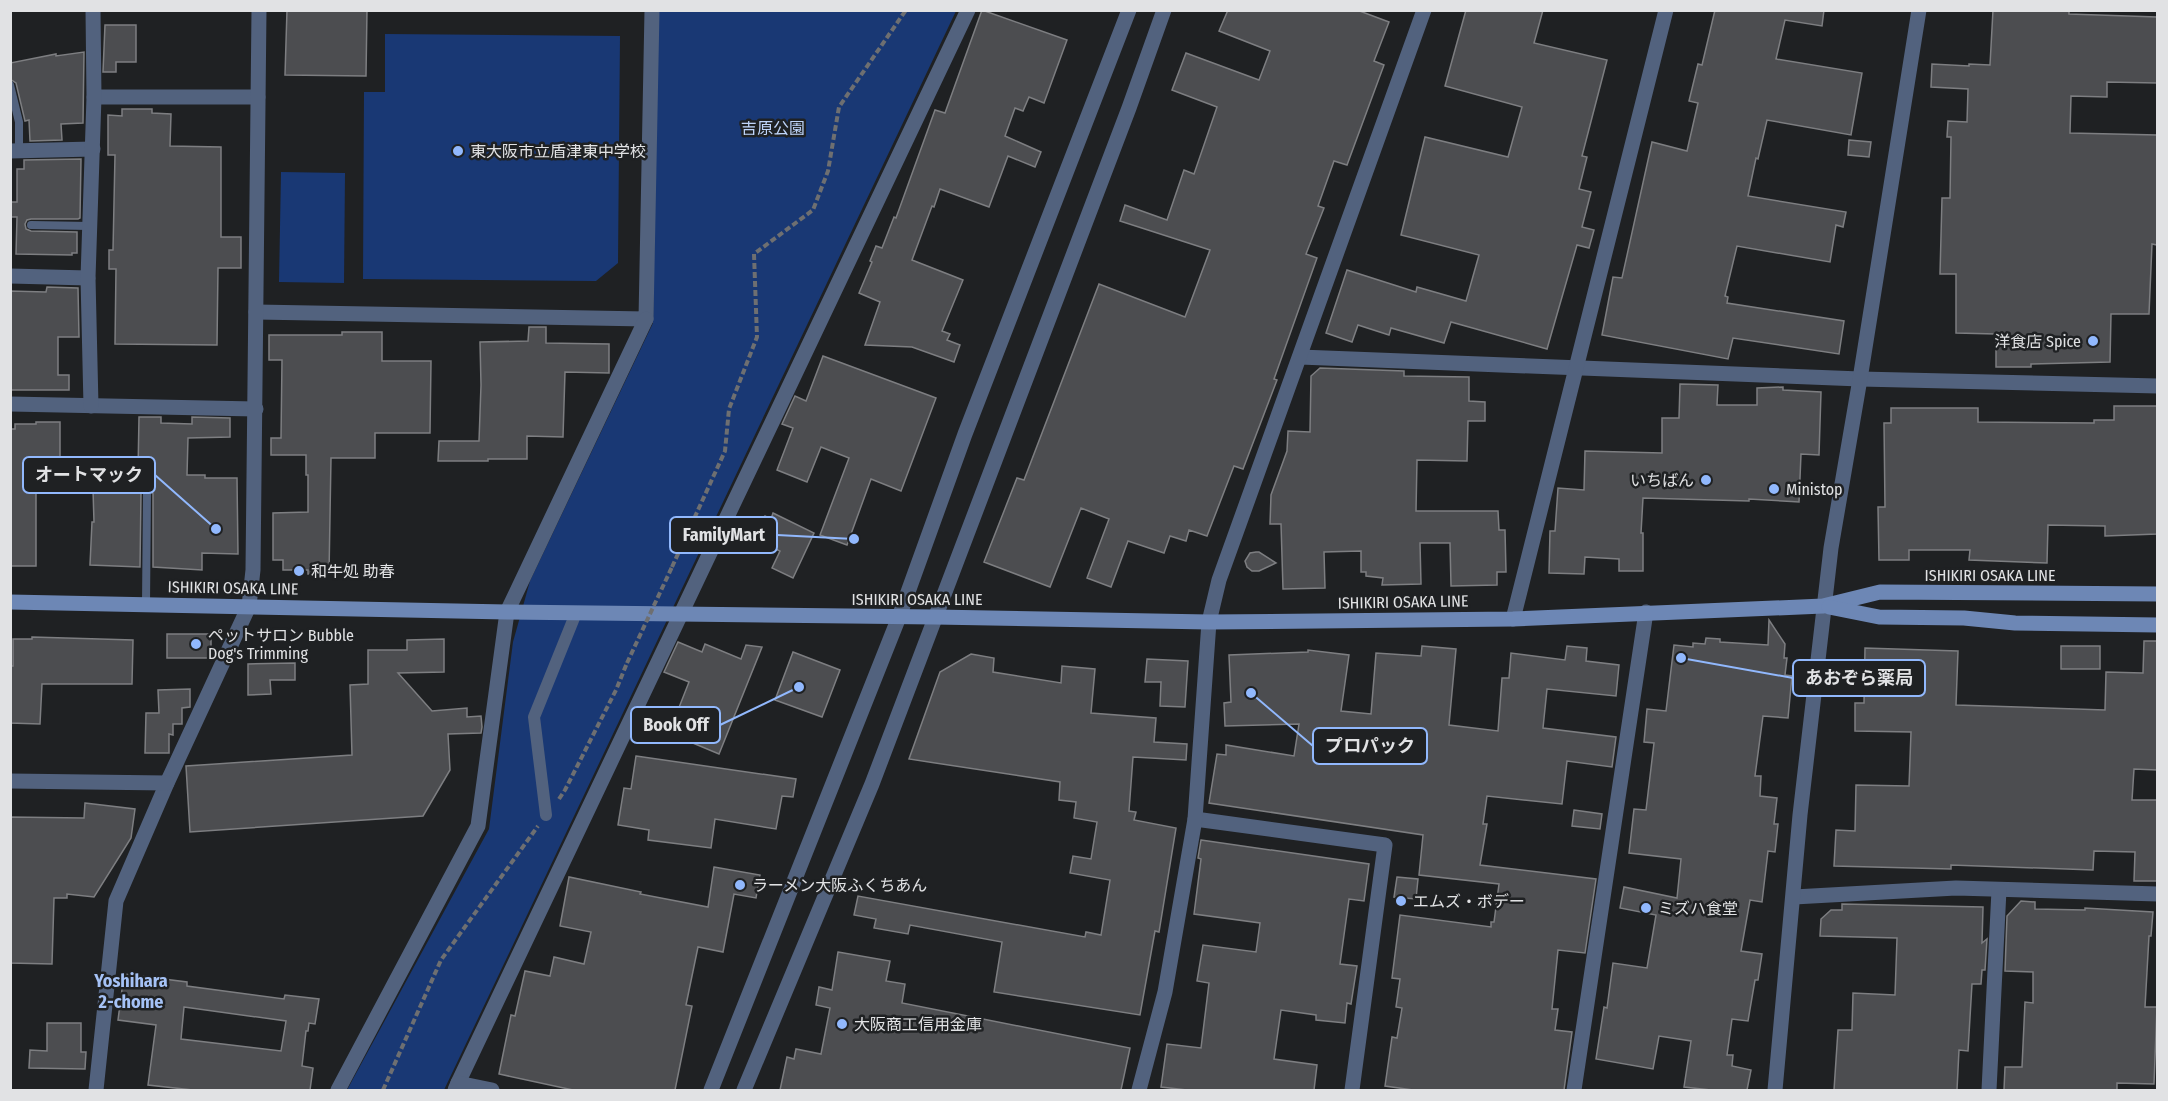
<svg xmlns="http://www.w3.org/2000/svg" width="2168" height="1101" viewBox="0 0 2168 1101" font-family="'Fira Sans Condensed','Noto Sans JP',sans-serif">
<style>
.green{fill:#193874}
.building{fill:#4c4d50;stroke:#7d7e81;stroke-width:1.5;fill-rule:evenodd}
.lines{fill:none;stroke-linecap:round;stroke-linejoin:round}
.path{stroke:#6e6f71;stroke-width:4;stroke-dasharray:6 3;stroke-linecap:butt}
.service{stroke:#52627e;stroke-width:8}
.pedestrian{stroke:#52627e;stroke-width:12}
.minor{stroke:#52627e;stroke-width:15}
.tertiary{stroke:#52627e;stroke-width:15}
.secondary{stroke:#6d87b5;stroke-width:15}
.path-bridge{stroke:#6e6f71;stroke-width:4;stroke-dasharray:6 3;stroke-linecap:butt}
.poi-dot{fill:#91b8fd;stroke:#1f2123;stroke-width:2}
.labels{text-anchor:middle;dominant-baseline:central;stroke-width:5;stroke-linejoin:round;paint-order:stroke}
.park-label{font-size:16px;fill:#bfd5fa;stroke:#1f2123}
.poi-label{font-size:16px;fill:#e1e2e4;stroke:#1f2123;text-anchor:start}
.street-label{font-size:16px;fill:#e1e2e4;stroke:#1f2123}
.neighbourhood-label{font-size:18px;font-weight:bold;fill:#a5c2f6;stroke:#1f2123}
.leader{fill:none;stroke:#91b8fd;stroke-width:2}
.callout-dot{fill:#91b8fd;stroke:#1f2123;stroke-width:2}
.callout{fill:#1f2123;stroke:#91b8fd;stroke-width:2}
.callout-label{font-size:18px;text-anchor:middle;font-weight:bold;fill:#e1e2e4}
</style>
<rect width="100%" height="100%" fill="#1f2123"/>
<g class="green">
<path d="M658 11H956L444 1090H347L489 829 513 642 530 581 653 323Z"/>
<path d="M385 34 620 36 618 263 596 281 363 279 364 92H385Z"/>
<path d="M281 172 345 173 344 283 279 282Z"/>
</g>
<g class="building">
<path d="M287 10H367L366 76 285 75Z"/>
<path d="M982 10 1067 40 1044 103 1029 97 1023 111 1015 108 1005 136 1041 152 1035 167 1008 156 989 207 940 189 934 207 932 206 912 260 963 280 942 331 950 334 947 340 960 345 954 362 912 347 865 345 880 302 859 293 872 262 870 261 876 246 882 248 894 217 896 218 935 110 945 113Z"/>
<path d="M1228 10H1357L1389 22 1374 61 1384 65 1347 165 1334 161 1318 206 1324 208 1306 254 1317 258 1274 379 1277 380 1243 469 1234 466 1207 536 1189 530 1186 541 1170 536 1164 553 1128 541 1111 587 1087 578 1109 519 1081 508 1050 587 984 562 1017 478 1024 480 1099 284 1185 317 1210 250 1120 221 1125 205 1167 220 1184 170 1194 174 1217 107 1172 90 1186 53 1259 80 1270 51 1219 31Z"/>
<path d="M1466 10H1543L1534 43 1607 60 1582 156 1587 157 1579 189 1591 192 1582 227 1594 230 1589 248 1577 245 1547 349 1451 322 1444 343 1391 328 1389 335 1358 325 1352 342 1326 333 1347 270 1416 292 1417 287 1466 301 1479 255 1401 235 1425 137 1508 157 1513 139 1522 107 1445 86Z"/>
<path d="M1715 10H1824L1822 26 1785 20 1776 59 1862 73 1851 135 1767 120 1758 159 1756 158 1748 196 1846 212 1843 227 1836 225 1830 262 1737 246 1725 296 1728 297 1727 303 1844 321 1839 354 1733 338 1728 359 1602 335 1613 277 1622 278 1652 142 1687 151 1698 103 1689 101 1698 64 1702 65Z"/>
<path d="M1993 10H2069V14L2157 17V83L2107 82V97L2071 96 2070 133 2157 135V245L2152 244 2149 314H2111L2110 362 2031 364V367H1996V334L1956 333V274H1940L1942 198H1950L1951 137H1947L1948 121 1967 122 1968 89 1931 87 1932 64 1969 66V64L1990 65Z"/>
<path d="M105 25H136V62H116V72H103Z"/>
<path d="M84 52 83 123 61 124 62 140 30 141 29 120 25 121 16 83 10 79V63L56 54V56Z"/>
<path d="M122 109H152V113L171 114 170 146 221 147V237H241V268H218L217 345 115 344 116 269H109V250H113L115 155H108V115L122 116Z"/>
<path d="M1849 140 1871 142 1869 157 1848 155Z"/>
<path d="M81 159 80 218 78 219H31L27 220 25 224 26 229 31 231 77 232V253H72V255L16 254 17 217H10V202H17V169H24V160Z"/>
<path d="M47 287 78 288 79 337H58V375H69V390H10V291L46 292Z"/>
<path d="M529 327H546V343L609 344V373L565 372 563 437 527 436V459H488V461H438L439 441H479L481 385 480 342 528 341Z"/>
<path d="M342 332H382V361H431L430 433H375V458H331L329 574H308V570H283V560H273V513L308 512V475H306V455H271V438H281L282 360H269V335H342Z"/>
<path d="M823 356 936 398 901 491 871 479 847 545 820 535 849 458 821 447 807 482 777 470 793 428 782 424 795 396 806 401Z"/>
<path d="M1320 368 1404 371V376L1469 377V401L1485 402V421H1468L1467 461 1417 460 1416 511H1498L1499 530H1505L1506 572H1497V585L1451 586 1450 543H1420L1421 584 1382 585 1383 578 1366 576V572H1361V551L1324 552 1325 588 1283 589 1281 524H1270L1271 495 1287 451 1288 431 1310 432 1311 376Z"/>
<path d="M1680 384 1718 385 1717 405H1757V388L1783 387V390L1821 392 1819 455 1801 454 1799 502 1749 499V501L1643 498 1641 533H1643V571H1619V559L1585 557 1584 574 1549 573 1550 531H1555L1558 488 1584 490 1585 451 1662 453V418H1679Z"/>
<path d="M2114 406H2157V534L2105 536V526L2048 525 2047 563 1969 560 1970 550H1909V560H1879L1878 507H1885L1884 423H1891V408H1978V422L2094 423V420H2114Z"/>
<path d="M139 417H161V423L192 424V417L230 418V437L188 438 187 475H205V478H237L238 554 202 553V570L153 567V494L151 489 146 488 142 490 141 494 140 567 90 565 92 522H94L93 490H90V471H138Z"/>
<path d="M36 422H60V470H36V566H10V429H15V424H36Z"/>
<path d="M773 513 814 533 793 578 772 568 780 551 754 539 765 516 771 519Z"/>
<path d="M1256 552H1259L1276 563 1259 571H1252L1247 567 1245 561 1250 553Z"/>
<path d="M1769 620 1785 644 1784 658H1787L1785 675 1792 676 1788 718 1763 716 1755 776H1761L1760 796 1777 798 1774 824H1778L1775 852 1768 851 1762 902 1750 900 1741 951 1762 954 1758 980H1755L1748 1021 1732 1019 1727 1055H1733L1732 1066 1751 1070 1747 1090H1711L1684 1087 1691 1041 1659 1036 1653 1069 1596 1059 1604 1007 1607 1008 1613 963 1647 968 1656 915 1620 908 1624 887 1677 898 1681 859 1629 853 1634 809 1646 810 1654 743 1644 742 1647 709 1666 711 1674 645 1693 647V643L1705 644 1706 638 1720 639V642L1768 645Z"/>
<rect x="167" y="634" width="44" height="24"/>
<path d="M32 637 133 640 132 684H42L40 724 10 723V666H13V639H32Z"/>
<path d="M444 639V672L398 673 432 711 467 708V717L481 716 482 727 481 733 448 734 450 770 423 816 190 832 186 766 352 755 350 685 368 684V650H407V640Z"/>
<path d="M2144 641H2157V770L2134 769 2132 800H2157V881H2134L2135 852 2094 851 2093 870 1951 865V869L1834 866 1836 830 1855 831 1856 785 1909 786 1911 732 1855 731V703H1864L1865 648 1958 651 1956 705 2105 710 2106 672 2143 673Z"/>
<path d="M678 642 702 652 705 644 741 659 746 645 762 647 719 754 669 733 689 682 664 672Z"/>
<path d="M1422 646 1456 649 1449 725 1498 731 1502 678H1509L1511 653 1565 660 1567 646 1587 648 1586 661 1619 665 1616 696 1547 689 1543 728 1616 737 1612 767 1567 761 1562 804 1487 796 1483 824H1487L1480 865 1596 879 1585 953 1558 950 1552 1009H1558L1555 1030 1572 1032 1564 1090H1413L1385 1086 1392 1037 1397 1038 1402 1008 1396 1007 1400 979 1392 978 1400 915 1491 927V922H1494L1499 884 1419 875 1423 835 1209 803 1217 754 1226 755V745L1294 756 1299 724 1225 726 1224 703 1231 702 1229 655 1308 652V650L1349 655 1341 711 1371 714 1376 653 1421 656Z"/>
<rect x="2061" y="646" width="39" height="23"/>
<path d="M793 652 840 670 822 717 775 700Z"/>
<path d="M971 654 994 658 993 672 1061 683 1062 666 1095 669 1091 713 1156 718 1154 742 1187 744 1186 760 1133 757 1129 811 1136 812 1134 820 1176 828 1159 932 1155 931 1140 1015 994 992 1002 942 910 925 908 934 874 928 876 919 854 915 858 896 1085 937 1086 932 1101 935 1110 880 1070 873 1073 856 1091 859 1097 822 1074 818 1076 802 1059 800 1060 782 909 759 940 672Z"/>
<path d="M1147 659 1188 661 1185 707 1160 706 1161 682H1145Z"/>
<path d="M295 663V680H270L271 694 248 695V664Z"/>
<path d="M190 689V707L182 708V724H173V735L169 734V753H145L146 713H159L158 690Z"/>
<path d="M636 756 796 779 793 797 782 796 776 829 715 819 711 848 648 840 649 830 618 825 624 788 631 789Z"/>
<path d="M85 803 135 809 131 838 94 897 67 894V898H54L52 964 10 963V817L84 818Z"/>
<path d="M1574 810 1602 814 1600 829 1572 826Z"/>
<path d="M1201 840 1369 864 1364 901 1349 899 1340 964 1357 966 1351 1004 1347 1003 1345 1023 1316 1020V1015L1281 1010 1274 1059 1317 1065 1314 1090H1187L1161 1087 1167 1044 1201 1048 1209 983 1197 981 1203 945 1256 952 1260 923 1194 914 1201 859 1198 858Z"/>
<path d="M714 867 760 875 756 898 734 894 723 952 698 947 686 1005 692 1006 675 1090H573L499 1074 511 1015 515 1016 525 971 550 976 554 957 584 964 591 932 560 926 569 877 641 892 640 894 708 907Z"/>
<path d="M1397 877 1418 879 1416 899 1394 897Z"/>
<path d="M2021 901 2035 902V909L2085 910V908L2153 912 2151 936H2149L2145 1007H2157L2154 1084 2117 1083V1090H2004L2005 1067H2022L2025 1002 2033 1003V972L2005 971 2007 916Z"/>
<path d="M1842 904 1983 907 1982 943 1987 939 1985 970H1982L1981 984H1972L1968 1051 1959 1050 1957 1090H1834L1838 1030H1852L1853 993 1895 995 1897 938 1820 936 1821 919 1831 910H1842Z"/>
<path d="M838 952 890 961 886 981 905 984 902 1003 1130 1048 1121 1090H780L787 1057 794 1059 796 1049 821 1054 830 1008 816 1005 819 987 832 990Z"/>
<path d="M124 974 187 982V986L284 999 285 995 319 999 315 1024 309 1023 308 1031H306L302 1066 313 1068 310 1090H193L148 1085 156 1025 118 1020ZM184 1007 286 1021 281 1051 181 1039Z"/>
<path d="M47 1023H81V1052H86L85 1069 29 1068 30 1050 47 1051Z"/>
</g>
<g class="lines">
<g class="path">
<path d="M672 567 725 451 729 409 757 337 754 254 813 210 828 171 839 107 906 10"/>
<path d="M559 799 565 790 616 690 627 663"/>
<path d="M383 1090 441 960 538 826"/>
</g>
<g class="service">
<path d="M10 85 19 122V151"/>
<path d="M31 225 90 226"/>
<path d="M146 604 147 494"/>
</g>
<path class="pedestrian" d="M546 815 534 717 576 613"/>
<g class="minor">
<path d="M94 97H258"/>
<path d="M10 151 93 149"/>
<path d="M10 276 88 278"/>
<path d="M256 312 646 319 652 10"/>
<path d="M1300 357 1860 379"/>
<path d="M10 404 256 409"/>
<path d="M91 406 88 278 94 97 93 10"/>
<path d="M1513 619 1666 10"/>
<path d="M1195 819 1385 845 1352 1090"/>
<path d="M1794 897 1956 888 2158 894"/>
<path d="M458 1083 968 10"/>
<path d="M96 1090 116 901 167 783 249 606"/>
<path d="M338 1090 478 826 507 612 646 319"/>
<path d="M455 1090 458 1083 492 1090"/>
<path d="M1139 1090 1165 992 1195 819 1209 622 1219 580 1424 10"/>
<path d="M1989 1090 1999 890"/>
</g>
<g class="tertiary">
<path d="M1860 379 2158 386"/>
<path d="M249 606 253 570 259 10"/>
<path d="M10 781 167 783"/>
<path d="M711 1090 899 617 965 434 1129 10"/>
<path d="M744 1090 872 784 1129 108 1164 10"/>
<path d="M1574 1090 1646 612"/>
<path d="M1775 1090 1800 815 1831 548 1860 379 1919 10"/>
</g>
<g class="secondary">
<path d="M10 602 507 612 935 617 1209 622 1513 619 1823 606 1880 592 2158 594"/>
<path d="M1829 607 1879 617 1964 618 2015 623 2158 625"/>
</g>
<path class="path-bridge" d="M627 663 672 567"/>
</g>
<g class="poi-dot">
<circle cx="458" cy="151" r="6"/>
<circle cx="2093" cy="341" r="6"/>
<circle cx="1706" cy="480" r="6"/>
<circle cx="1774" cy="489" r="6"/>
<circle cx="299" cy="571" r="6"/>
<circle cx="196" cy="644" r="6"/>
<circle cx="740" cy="885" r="6"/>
<circle cx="1401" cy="901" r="6"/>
<circle cx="1646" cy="908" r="6"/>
<circle cx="842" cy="1024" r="6"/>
</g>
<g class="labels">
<g class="park-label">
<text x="773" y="128">吉原公園</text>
</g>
<g class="poi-label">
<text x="470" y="151">東大阪市立盾津東中学校</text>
<text x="2081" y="341" text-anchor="end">洋食店 Spice</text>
<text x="1694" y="480" text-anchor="end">いちばん</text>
<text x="1786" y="489">Ministop</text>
<text x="311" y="571">和牛処 助春</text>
<text x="208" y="635">ペットサロン Bubble<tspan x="208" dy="18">Dog's Trimming</tspan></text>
<text x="752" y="885">ラーメン大阪ふくちあん</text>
<text x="1413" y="901">エムズ・ボデー</text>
<text x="1658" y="908">ミズハ食堂</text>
<text x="854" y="1024">大阪商工信用金庫</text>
</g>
<g class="street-label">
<text x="1990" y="575">ISHIKIRI OSAKA LINE</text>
<text transform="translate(233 588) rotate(1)">ISHIKIRI OSAKA LINE</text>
<text x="917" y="599">ISHIKIRI OSAKA LINE</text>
<text transform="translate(1403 602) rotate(-1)">ISHIKIRI OSAKA LINE</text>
</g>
<g class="neighbourhood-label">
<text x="131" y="981">Yoshihara<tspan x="131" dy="21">2-chome</tspan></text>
</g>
</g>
<path class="leader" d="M216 529L155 475M854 539L777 535M1681 658L1793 678M799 687L720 725M1251 693L1313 746"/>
<g class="callout-dot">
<circle cx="216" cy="529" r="6"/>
<circle cx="854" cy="539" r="6"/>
<circle cx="1681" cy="658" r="6"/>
<circle cx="799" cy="687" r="6"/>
<circle cx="1251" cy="693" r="6"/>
</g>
<g class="callout">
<rect x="23" y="457" width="132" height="36" rx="6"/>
<rect x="670" y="517" width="107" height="36" rx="6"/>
<rect x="1793" y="660" width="132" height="36" rx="6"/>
<rect x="631" y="707" width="89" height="36" rx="6"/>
<rect x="1313" y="728" width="114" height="36" rx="6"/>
</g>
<g class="callout-label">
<text x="89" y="481">オートマック</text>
<text x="724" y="541">FamilyMart</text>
<text x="1859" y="684">あおぞら薬局</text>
<text x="676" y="731">Book Off</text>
<text x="1370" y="752">プロパック</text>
</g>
<rect width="2168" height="1101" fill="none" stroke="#e1e2e4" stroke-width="24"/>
</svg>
